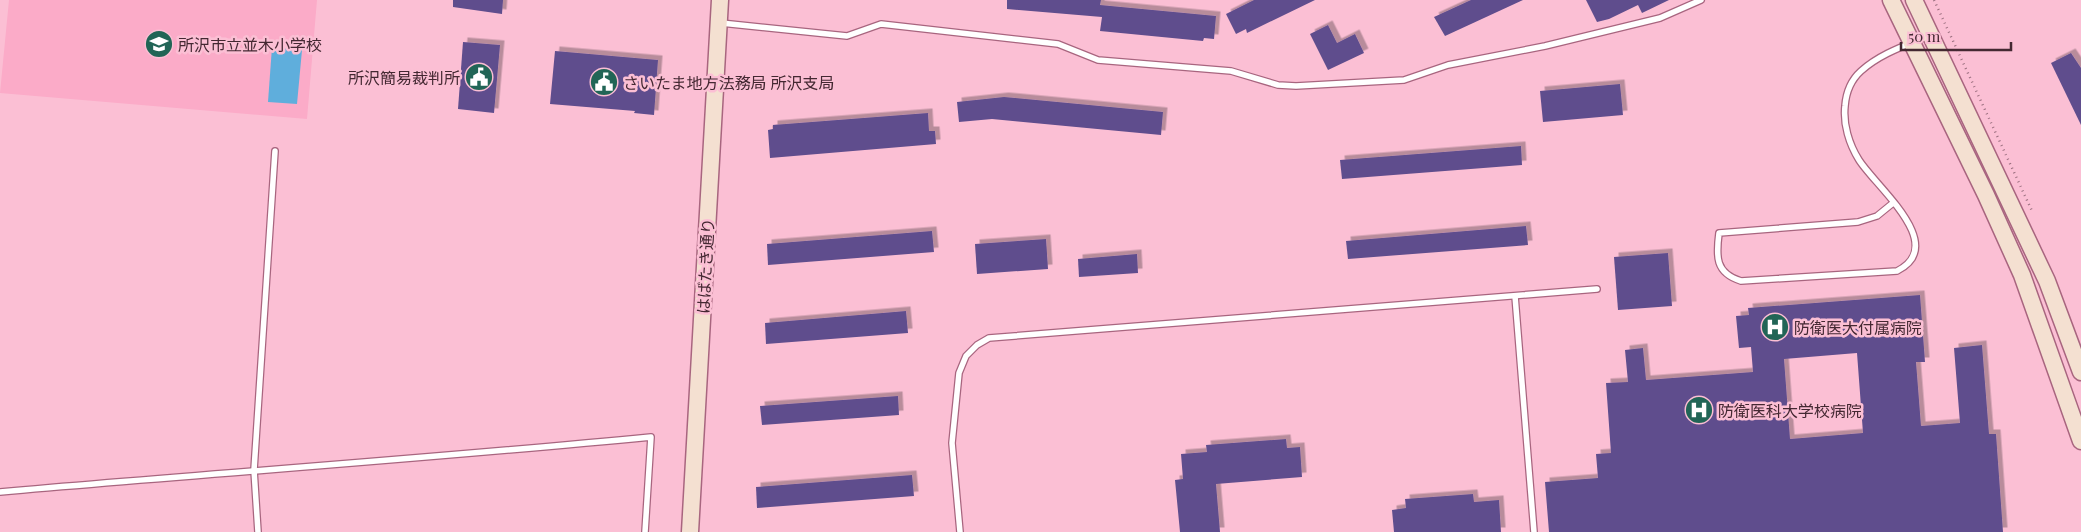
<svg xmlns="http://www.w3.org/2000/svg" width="2081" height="532" viewBox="0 0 2081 532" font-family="'Playfair Display','Noto Sans JP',serif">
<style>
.built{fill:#fbabc8}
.water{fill:#5faedc}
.building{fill:#5f4d8d;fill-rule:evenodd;filter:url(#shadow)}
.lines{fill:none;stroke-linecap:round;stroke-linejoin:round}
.lane-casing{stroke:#a8657f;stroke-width:8}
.secondary-casing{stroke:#a8657f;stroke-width:19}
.path{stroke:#9e7282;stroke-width:2.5;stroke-dasharray:1 4;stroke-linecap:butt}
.lane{stroke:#fff;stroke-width:5.5}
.secondary{stroke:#f4e0d1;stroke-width:16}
.labels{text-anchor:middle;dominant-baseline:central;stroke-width:5;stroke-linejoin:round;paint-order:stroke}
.poi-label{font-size:16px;fill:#442832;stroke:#fbbfd4;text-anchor:start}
.street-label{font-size:16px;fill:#442832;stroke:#fbbfd4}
</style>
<defs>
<filter id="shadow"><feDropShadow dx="4.5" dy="-4.5" stdDeviation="0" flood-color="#0004"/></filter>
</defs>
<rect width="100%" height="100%" fill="#fbbfd4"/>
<path class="built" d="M9 0H317L307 119 0 93Z"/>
<path class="water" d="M272 47 302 50 297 104 268 102Z"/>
<g class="building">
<path d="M453 0H503L502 14 453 7Z"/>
<path d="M1007 0H1101L1100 5 1216 16 1214 39 1204 38 1203 41 1100 31 1102 17 1007 9Z"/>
<path d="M1254 0H1315L1247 33 1246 29 1236 34 1226 14Z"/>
<path d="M1471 0H1523L1445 36 1434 17Z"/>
<path d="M1586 0H1669L1642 13 1638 5 1609 19 1597 22Z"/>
<path d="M1328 25 1337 43 1355 34 1364 53 1328 70 1310 34Z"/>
<path d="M463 42 500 45 494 113 458 109Z"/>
<path d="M555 51 658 60 654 115 634 113 635 111 550 104Z"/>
<path d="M2071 53 2081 68V125L2051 63Z"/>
<path d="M1620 84 1623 115 1543 122 1540 91Z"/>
<path d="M1004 97 1163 112 1161 135 992 119 959 122 957 102Z"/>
<path d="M928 113 929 131H935L936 144 770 158 768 130 773 129V125Z"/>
<path d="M1521 146 1522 165 1342 179 1340 160Z"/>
<path d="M1526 226 1528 245 1348 259 1346 241Z"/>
<path d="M932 231 934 252 768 265 767 244Z"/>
<path d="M1046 239 1048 269 977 274 975 244Z"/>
<path d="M1668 253 1672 306 1618 310 1614 257Z"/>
<path d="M1137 254 1138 273 1079 277 1078 259Z"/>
<path d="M1920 295 1925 362H1916L1921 426 1960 423 1954 348 1982 345 1989 434H1996L2003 532H1549L1545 482 1598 478 1596 454 1611 453 1606 383 1628 382 1625 350 1643 348 1646 380 1753 372 1751 347 1739 348 1736 316 1749 315 1748 308ZM1857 353 1863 433 1790 439 1784 359Z"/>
<path d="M906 311 908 333 766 344 765 323Z"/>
<path d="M898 396 899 415 762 425 760 406Z"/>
<path d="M1286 439 1287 448 1300 447 1302 477 1216 484 1220 532H1180L1175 480 1183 479 1181 454 1207 452 1206 445Z"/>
<path d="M912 475 914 496 757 508 756 487Z"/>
<path d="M1473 494 1474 502 1499 500 1501 532H1394L1392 510 1406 508 1405 499Z"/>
</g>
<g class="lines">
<defs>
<g id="lane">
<path d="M721 23 847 36 881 24 1058 44 1098 60 1231 71 1278 85 1296 86 1404 80 1448 65 1545 46 1660 18 1701 0"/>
<path d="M1893 203 1877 216 1858 222 1719 233C1716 256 1715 273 1741 281L1897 271C1949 245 1876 187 1859 160 1849 144 1843 124 1845 106 1846 93 1851 80 1861 71 1880 54 1904 46 1928 36"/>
<path d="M1515 296 1534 532"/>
<path d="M0 492C217 473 434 458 651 437L645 532"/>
<path d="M258 532 254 470 275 151"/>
<path d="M960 532 952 443 959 373 966 356 977 345 989 338 1597 289"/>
</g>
<g id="secondary">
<path d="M1891 0 1986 195 2022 275 2081 441"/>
<path d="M1914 0 2047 281 2081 372"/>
<path d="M690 532 720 0"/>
</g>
</defs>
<use href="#lane" class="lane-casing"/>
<use href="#secondary" class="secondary-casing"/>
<path class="path" d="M1934 0 2032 211"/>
<use href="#lane" class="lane"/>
<use href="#secondary" class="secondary"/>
</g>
<defs>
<symbol id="school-disc" viewBox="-11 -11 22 22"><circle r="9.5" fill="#216556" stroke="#fbbfd4"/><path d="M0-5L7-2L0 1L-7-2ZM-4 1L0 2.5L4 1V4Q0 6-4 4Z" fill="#fff"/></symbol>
<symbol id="civic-disc" viewBox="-11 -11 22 22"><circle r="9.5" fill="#216556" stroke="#fbbfd4"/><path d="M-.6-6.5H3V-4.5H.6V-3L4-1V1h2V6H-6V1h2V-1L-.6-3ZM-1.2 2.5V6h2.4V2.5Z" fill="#fff"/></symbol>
<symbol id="hospital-disc" viewBox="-11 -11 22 22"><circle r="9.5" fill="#216556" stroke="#fbbfd4"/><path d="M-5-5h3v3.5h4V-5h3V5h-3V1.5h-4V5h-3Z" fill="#fff"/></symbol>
</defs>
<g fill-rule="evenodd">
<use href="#school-disc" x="143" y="28" width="32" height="32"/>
<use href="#civic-disc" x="463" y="61" width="32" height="32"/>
<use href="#civic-disc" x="588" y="66" width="32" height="32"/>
<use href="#hospital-disc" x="1759" y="311" width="32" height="32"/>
<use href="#hospital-disc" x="1683" y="394" width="32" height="32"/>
</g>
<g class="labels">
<g class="poi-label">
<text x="178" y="44">所沢市立並木小学校</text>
<text x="460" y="77" text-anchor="end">所沢簡易裁判所</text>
<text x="623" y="82">さいたま地方法務局 所沢支局</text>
<text x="1794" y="327">防衛医大付属病院</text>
<text x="1718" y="410">防衛医科大学校病院</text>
</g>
<g class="street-label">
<text transform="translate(705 266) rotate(-87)">はばたき通り</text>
</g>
</g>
<path d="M1901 42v8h110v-8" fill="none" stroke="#442832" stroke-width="2.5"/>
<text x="1908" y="42" font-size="15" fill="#442832" stroke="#fbbfd4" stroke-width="4" paint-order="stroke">50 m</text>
</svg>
